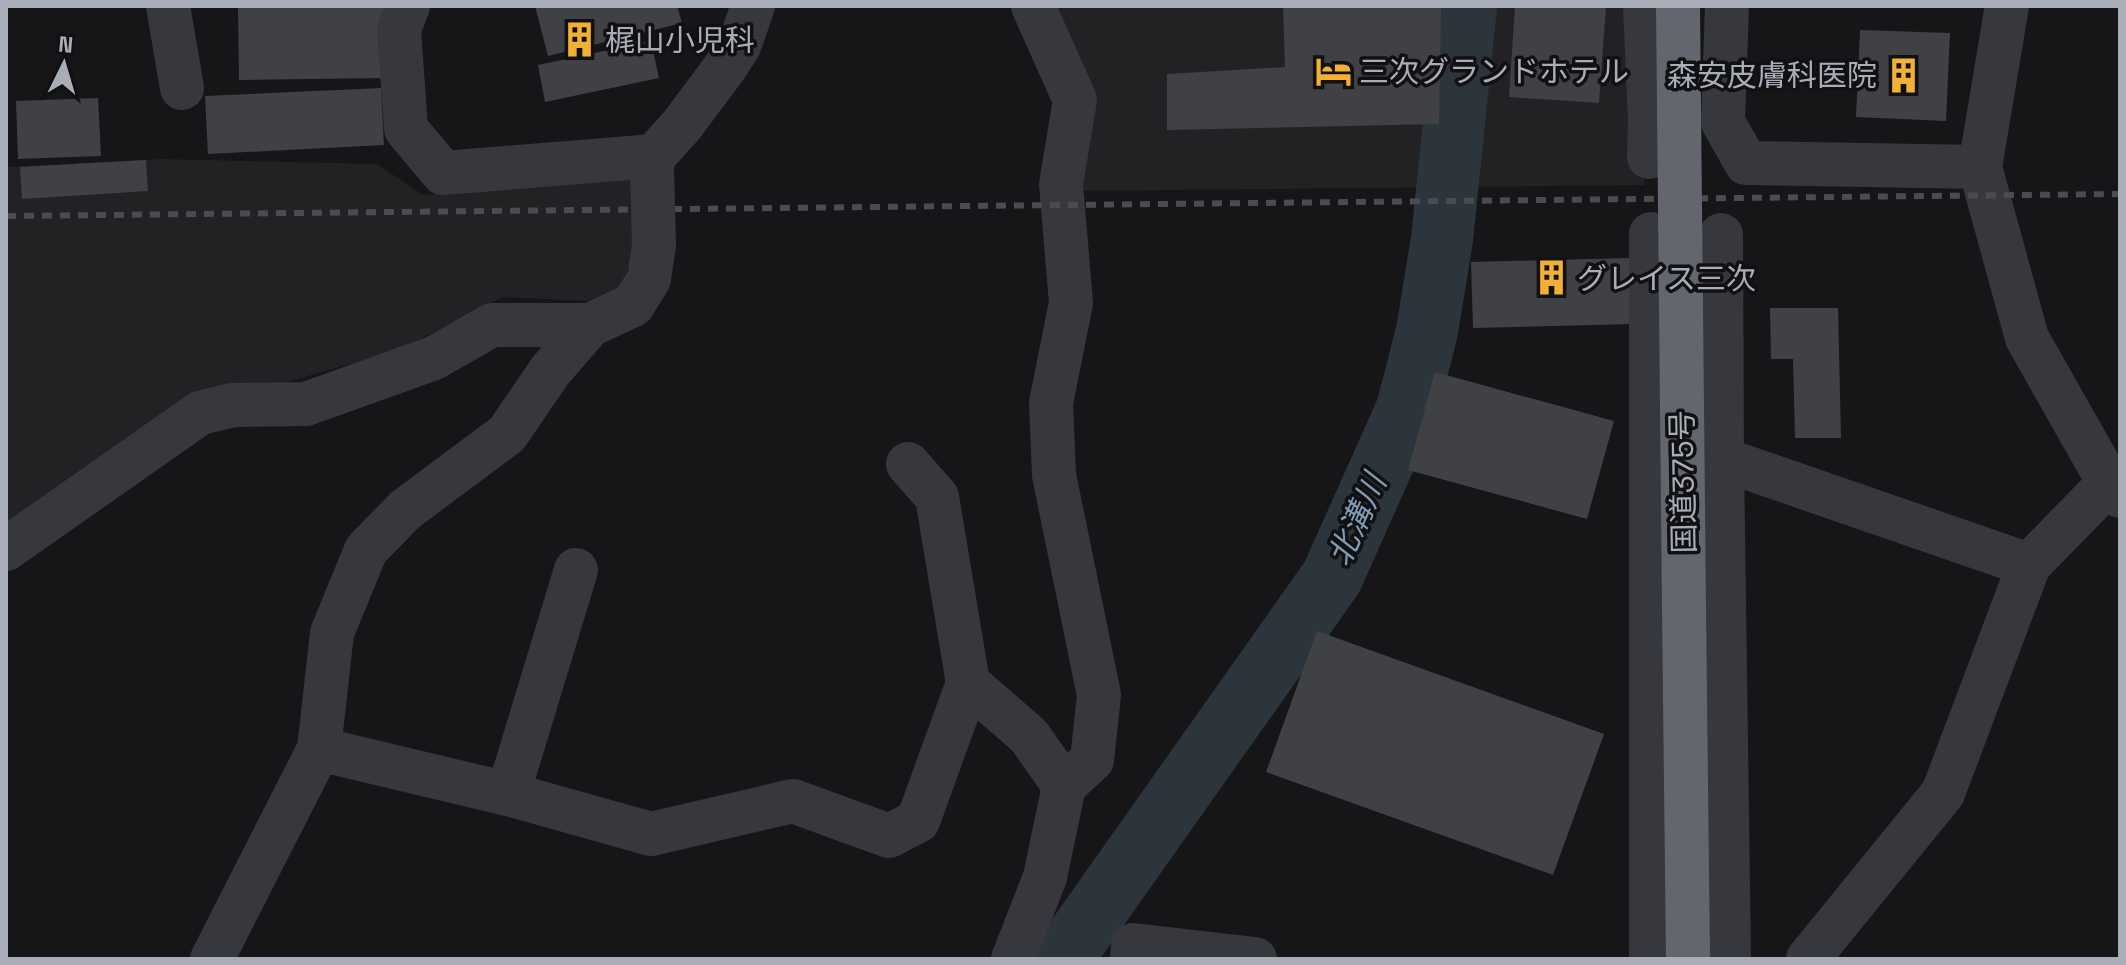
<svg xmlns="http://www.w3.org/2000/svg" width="2126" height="965" viewBox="0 0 2126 965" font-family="'Space Grotesk','Noto Sans JP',sans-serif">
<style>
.built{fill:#222225}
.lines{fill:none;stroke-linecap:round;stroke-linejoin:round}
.river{stroke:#2c353c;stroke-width:62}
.building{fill:#404145}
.minor{stroke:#37383d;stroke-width:44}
.highway{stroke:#63666e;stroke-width:44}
.rail{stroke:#4a4c52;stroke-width:6;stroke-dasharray:10 8;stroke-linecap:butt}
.minor-bridge{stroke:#37383d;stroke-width:44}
.highway-bridge{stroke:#63666e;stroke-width:44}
.labels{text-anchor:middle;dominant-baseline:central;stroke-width:7;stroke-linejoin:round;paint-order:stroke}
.poi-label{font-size:30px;fill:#a8adb8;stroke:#111113;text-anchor:start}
.street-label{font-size:30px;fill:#a8adb8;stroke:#111113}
.water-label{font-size:32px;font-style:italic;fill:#7f9bb3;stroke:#111113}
</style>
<rect width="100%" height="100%" fill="#161618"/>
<g class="built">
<path d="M1050 6H1659L1644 185 1071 191Z"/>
<path d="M160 159 377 164 423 195 632 179 638 245 620 288 588 301 503 297 399 350 276 385 6 524V167Z"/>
</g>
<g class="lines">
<path class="river" d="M1062 959 1332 577 1407 409 1427 331 1442 239 1466 6"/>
</g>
<g class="building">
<path d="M238 6H386L387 78 239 80Z"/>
<path d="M535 6H677L682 23 548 56Z"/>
<path d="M1283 6H1441L1439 124 1167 130V74L1285 67Z"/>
<path d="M1515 6H1606L1599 103 1509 97Z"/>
<path d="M1860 30 1950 33 1946 121 1856 117Z"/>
<path d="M651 41 659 78 545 102 538 65Z"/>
<path d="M381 88 384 145 208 154 205 96Z"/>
<path d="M98 98 101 156 18 159 16 101Z"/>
<path d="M146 160 148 191 22 199 20 167Z"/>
<path d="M1630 258 1632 324 1473 328 1471 262Z"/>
<path d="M1770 308H1838L1841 438H1795L1793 359H1771Z"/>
<path d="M1435 372 1614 421 1587 519 1408 470Z"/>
<path d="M1317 631 1604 734 1553 875 1266 772Z"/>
</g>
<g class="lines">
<g class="minor">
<path d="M168 6 182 88"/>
<path d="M408 6 399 29 406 129 443 173 654 156"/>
<path d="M1645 6 1650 120 1649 157"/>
<path d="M1727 6 1723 122 1746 163 1980 167"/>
<path d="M2007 6 1980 167 2027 338 2109 483 2120 496"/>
<path d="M652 168 654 156 682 125 726 66 739 46 753 6"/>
<path d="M1651 234V959"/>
<path d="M1721 235 1722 459 1729 959"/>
<path d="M1722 459 2029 565 1943 793 1808 959"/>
<path d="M908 464 937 497 968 683"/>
<path d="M6 549 200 413 233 405 306 404 434 358 492 325H590"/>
<path d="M2029 565 2109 483"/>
<path d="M319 749 508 794 576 570"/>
<path d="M508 794 651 834 793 801 889 836 918 821 968 683 1029 736 1064 786"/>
<path d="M212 959 319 749 332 633 366 550 405 510 507 434 550 371 590 325 633 305 649 279 654 245"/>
<path d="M1013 959 1045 877 1064 786 1092 760 1099 695 1054 475 1051 403 1071 303 1061 184 1075 100 1033 6"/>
<path d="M1132 959 1133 945 1255 959"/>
</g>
<path class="highway" d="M1684 608 1688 959"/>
<path class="rail" d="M6 216 2120 194"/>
<path class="minor-bridge" d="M652 168 654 245"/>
<path class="highway-bridge" d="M1678 6 1684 608"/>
</g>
<defs>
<symbol id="building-bare" viewBox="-9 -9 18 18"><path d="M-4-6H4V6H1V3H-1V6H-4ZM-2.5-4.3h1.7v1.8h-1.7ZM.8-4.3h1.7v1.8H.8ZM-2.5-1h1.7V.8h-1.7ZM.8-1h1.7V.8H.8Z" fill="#f2b134" stroke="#111113" stroke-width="2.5" paint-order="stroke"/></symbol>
<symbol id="hotel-bare" viewBox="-9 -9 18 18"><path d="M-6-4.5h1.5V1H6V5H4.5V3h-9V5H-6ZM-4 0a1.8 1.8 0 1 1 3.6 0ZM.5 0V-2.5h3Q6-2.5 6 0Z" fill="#f2b134" stroke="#111113" stroke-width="2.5" paint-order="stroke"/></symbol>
</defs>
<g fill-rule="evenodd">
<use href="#building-bare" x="554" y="14" width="51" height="51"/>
<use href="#hotel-bare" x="1308" y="46" width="51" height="51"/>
<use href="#building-bare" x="1878" y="50" width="51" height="51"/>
<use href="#building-bare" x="1526" y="252" width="51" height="51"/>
</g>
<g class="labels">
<g class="poi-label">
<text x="605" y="40">梶山小児科</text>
<text x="1359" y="71">三次グランドホテル</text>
<text x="1877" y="75" text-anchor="end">森安皮膚科医院</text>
<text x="1577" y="278">グレイス三次</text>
</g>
<g class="street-label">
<text transform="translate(1683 482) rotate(-91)">国道375号</text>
</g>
<g class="water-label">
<text transform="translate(1357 520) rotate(-66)">北溝川</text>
</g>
</g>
<rect width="2126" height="965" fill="none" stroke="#a8adb8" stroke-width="16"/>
<g transform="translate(64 64) rotate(5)" stroke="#111113" stroke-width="6" paint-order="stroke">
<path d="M0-6L14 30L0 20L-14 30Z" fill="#a8adb8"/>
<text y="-12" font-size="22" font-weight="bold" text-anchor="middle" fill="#a8adb8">N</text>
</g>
</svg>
